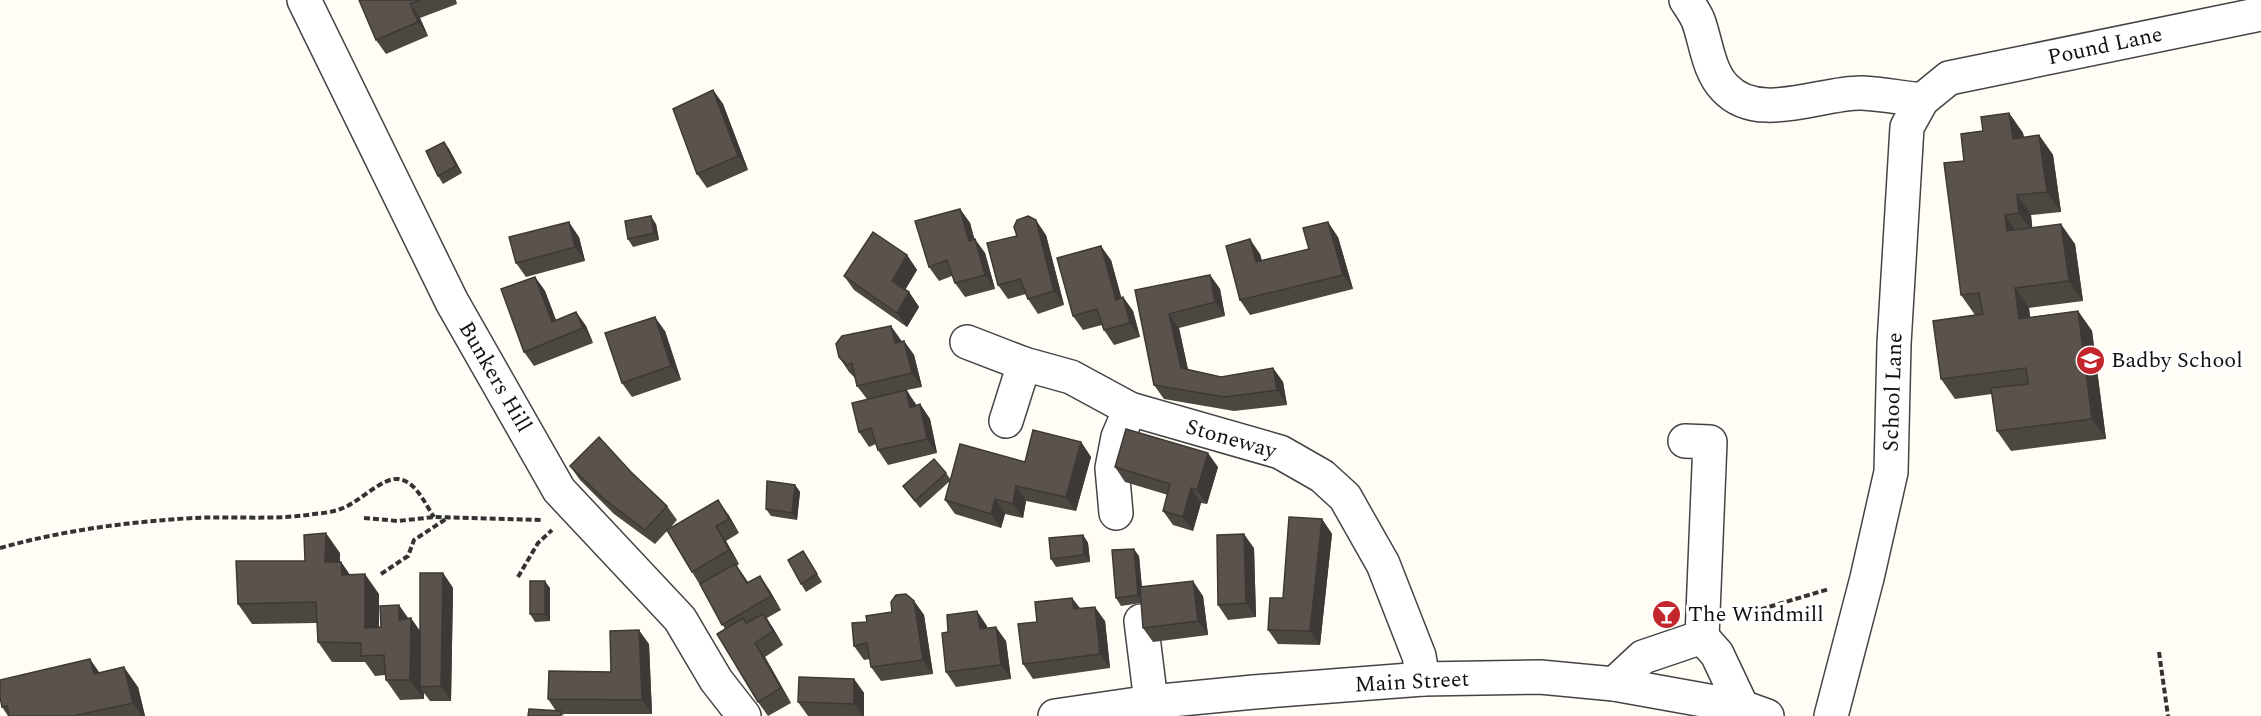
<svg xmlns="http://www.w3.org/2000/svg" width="2261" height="716" viewBox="0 0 2261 716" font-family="Spectral,serif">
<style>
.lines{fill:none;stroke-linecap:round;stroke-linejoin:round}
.minor-casing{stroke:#444;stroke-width:36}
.path{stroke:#333;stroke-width:4;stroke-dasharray:6 3;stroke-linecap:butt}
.minor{stroke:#fff;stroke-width:33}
.wall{fill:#4d4742}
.shaded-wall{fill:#3f3936}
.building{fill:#5a524d;stroke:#3f3936;stroke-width:1.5}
.labels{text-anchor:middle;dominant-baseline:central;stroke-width:6;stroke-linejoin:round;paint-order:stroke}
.street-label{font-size:22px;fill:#111;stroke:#fff}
.poi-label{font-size:22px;fill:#111;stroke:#fff;text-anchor:start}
</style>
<rect width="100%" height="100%" fill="#fffdf5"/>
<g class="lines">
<defs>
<g id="minor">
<path d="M304 0 452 302 559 490 680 619 716 680 744 716"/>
<path d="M1686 0C1690 6 1695 13 1698 20 1706 41 1708 71 1725 88 1758 124 1821 92 1862 93 1882 94 1902 98 1922 100"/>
<path d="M967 342 1024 364 1071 377 1130 409 1280 452 1322 476 1345 497 1383 564 1419 656 1423 679"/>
<path d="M1006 421 1024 364"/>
<path d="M1685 441 1710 442 1702 637"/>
<path d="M1116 513 1112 468 1118 437 1130 409"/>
<path d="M1141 621 1151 702"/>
<path d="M1614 684 1643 657 1702 637 1717 654 1742 707"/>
<path d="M1055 716 1151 702 1254 692 1423 679 1540 677 1614 684 1742 707 1767 716"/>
<path d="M1831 716 1867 578 1891 472 1894 344 1907 127 1922 100 1949 78 2261 14"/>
</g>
</defs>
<use href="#minor" class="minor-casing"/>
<g class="path">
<path d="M364 518 398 521 434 517 541 520"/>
<path d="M0 548C64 530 128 522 193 518 231 516 270 520 307 515 319 513 332 513 343 508 359 502 383 477 398 479 416 481 425 504 434 517"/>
<path d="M381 574 408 556 414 540 449 517"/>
<path d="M518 577 538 543 552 530"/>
<path d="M1735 617 1829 589"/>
<path d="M2159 652 2168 716"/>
</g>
<use href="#minor" class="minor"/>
</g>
<g class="wall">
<path d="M359 0H456L457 4 420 18 428 36 386 54 376 40Z"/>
<path d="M713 90 723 104 748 170 707 188 697 174Z"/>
<path d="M2009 113 2023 133 2024 137 2039 135 2053 155 2061 212 2031 215 2032 228 2075 244 2083 301 2029 308 2030 317 2078 311 2092 331 2106 439 2011 451 1997 431 1992 394 1955 399 1941 379 1975 315 1961 295 1964 161 1983 131Z"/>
<path d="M444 142 449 149 462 173 443 184 438 176Z"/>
<path d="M960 209 970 223 974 239 985 253 995 289 965 297 955 283 952 276 939 281 929 267Z"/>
<path d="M656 224 659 240 633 247 628 239Z"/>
<path d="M1046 235 1064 305 1038 314 1028 299 1026 294 1008 299 998 285Z"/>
<path d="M579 237 585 261 526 277 516 263Z"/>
<path d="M1338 237 1353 289 1250 315 1240 300 1260 254 1262 261 1309 249Z"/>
<path d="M907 255 917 270 905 290 909 292 919 307 907 327 854 290 844 276Z"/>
<path d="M1111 260 1121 298 1123 297 1133 311 1140 337 1114 345 1104 330 1102 325 1083 330 1073 316Z"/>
<path d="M1210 275 1220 289 1225 316 1179 328 1188 370 1221 377 1273 368 1283 382 1287 405 1234 411 1164 399 1154 385 1135 290Z"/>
<path d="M535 277 545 291 556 320 576 312 586 326 593 343 534 366 524 352Z"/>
<path d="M665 331 681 380 632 397 622 383Z"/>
<path d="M901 340V342L904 341 914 355 922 387 907 390 916 406 920 404 930 419 937 453 888 465 878 450 876 444 869 447 859 432 867 399 857 386 855 378 849 372 839 357Z"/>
<path d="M1081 442 1091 457 1076 511 1026 501 1023 518 1005 514 1001 528 955 514 945 500 950 481 920 508 903 486 946 473 951 480 1025 462Z"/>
<path d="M570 466 631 472 667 506 677 520 671 527 728 514 739 533 726 541 739 564 737 566 748 582 760 576 770 591 781 610 767 618 783 645 765 657 791 703 768 716 758 702 725 629 700 585 692 572 667 531 655 544 614 514 580 480Z"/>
<path d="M1115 467H1218L1207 504 1201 503 1193 531 1173 525 1163 511 1168 495 1125 482Z"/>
<path d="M795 485 800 492 797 520 771 516 766 509Z"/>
<path d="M1322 519 1332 534 1320 645 1278 644 1268 630Z"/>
<path d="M1083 535 1088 543 1090 562 1056 567 1051 559Z"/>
<path d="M1254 548 1256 617 1228 620 1218 605Z"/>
<path d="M340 553V562H341L350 575 379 594V627L409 619 420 631 443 573 453 588 451 701H430L424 693V699L400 700 386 680 385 675 375 676 365 662H332L318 642 317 623 252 624 238 604 305 561Z"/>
<path d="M1139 556 1142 587 1203 596 1208 635 1153 642 1143 628 1141 603 1121 606 1116 598Z"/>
<path d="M808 559 822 582 806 592 801 584Z"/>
<path d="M550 588V621L535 622 530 614Z"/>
<path d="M1072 598 1080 608 1105 621 1110 668 1033 679 1023 664 1037 622Z"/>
<path d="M914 601 924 615 933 674 881 681 871 667 870 659 864 660 854 646 867 622 892 612Z"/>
<path d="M987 626V628L1006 641 1011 679 956 687 946 672 948 632Z"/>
<path d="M649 644 652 714H563L564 716 556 711 548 699 611 672Z"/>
<path d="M100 673 138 687 145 716H8L2 707Z"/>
<path d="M854 679 864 693V716H808L798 702Z"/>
</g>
<g class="shaded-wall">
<path d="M410 4 420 18 428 36 418 22Z"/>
<path d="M713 90 723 104 748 170 738 156Z"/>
<path d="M2009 113 2023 133 2027 159 2013 139Z"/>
<path d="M2039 135 2053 155 2061 212 2047 192Z"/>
<path d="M444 142 449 149 462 173 456 166Z"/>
<path d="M2017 195 2031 215 2033 233 2019 213Z"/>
<path d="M960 209 970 223 979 255 969 241Z"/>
<path d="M2005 215 2019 235 2007 231Z"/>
<path d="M651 216 656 224 659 240 654 233Z"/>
<path d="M1036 220 1046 235 1064 305 1054 291Z"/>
<path d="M569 222 579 237 585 261 575 247Z"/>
<path d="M1328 222 1338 237 1353 289 1343 275Z"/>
<path d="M2061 224 2075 244 2083 301 2069 281Z"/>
<path d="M975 239 985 253 995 289 985 275Z"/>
<path d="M1250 239 1260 254 1266 276 1256 262Z"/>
<path d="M1101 246 1111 260 1126 314 1116 300Z"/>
<path d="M907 255 917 270 902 295 892 281Z"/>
<path d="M1210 275 1220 289 1225 316 1215 302Z"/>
<path d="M535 277 545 291 562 336 552 322Z"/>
<path d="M2015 288 2029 308 2033 339 2019 319Z"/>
<path d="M909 292 919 307 907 327 897 313Z"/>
<path d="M1123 297 1133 311 1140 337 1130 323Z"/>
<path d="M2078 311 2092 331 2106 439 2092 419Z"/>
<path d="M576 312 586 326 593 343 583 328Z"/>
<path d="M1169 314 1179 328 1191 383 1181 368Z"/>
<path d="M655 317 665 331 681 380 671 366Z"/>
<path d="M891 326 901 340 905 357 895 343Z"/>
<path d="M904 341 914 355 922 387 912 373Z"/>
<path d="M1273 368 1283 382 1287 405 1277 390Z"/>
<path d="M906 390 916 404 920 422 910 408Z"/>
<path d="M920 404 930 419 937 453 927 439Z"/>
<path d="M1081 442 1091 457 1076 511 1066 497Z"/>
<path d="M1208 453 1218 467 1207 504 1197 490Z"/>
<path d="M795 485 800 492 797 520 792 513Z"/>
<path d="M1016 486 1026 501 1023 518 1013 504Z"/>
<path d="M1191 488 1201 503 1193 531 1183 517Z"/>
<path d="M995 499 1005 514 1001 528 991 514Z"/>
<path d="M718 500 728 514 739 533 729 519Z"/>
<path d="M1322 519 1332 534 1320 645 1310 631Z"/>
<path d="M716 526 726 541 739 564 729 550Z"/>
<path d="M326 533 340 553 339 582 325 562Z"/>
<path d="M1244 534 1254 548 1256 617 1246 603Z"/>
<path d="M1083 535 1088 543 1090 562 1084 555Z"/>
<path d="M1134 549 1139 556 1143 602 1138 595Z"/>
<path d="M341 562 355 582 342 575Z"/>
<path d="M735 564 745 578 757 597 747 583Z"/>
<path d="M443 573 453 588 451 701 441 686Z"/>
<path d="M365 574 379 594V648L365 628Z"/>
<path d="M760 576 770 591 781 610 771 596Z"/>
<path d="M545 581 550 588V621L545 614Z"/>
<path d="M1193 581 1203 596 1208 635 1198 621Z"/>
<path d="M1072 598 1082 612 1074 609Z"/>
<path d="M914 601 924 615 933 674 923 660Z"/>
<path d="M399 605 411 622V618L425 638 420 687 424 693V699L410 680 399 620Z"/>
<path d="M1095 607 1105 621 1110 668 1100 654Z"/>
<path d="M977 611 987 626 990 643 980 629Z"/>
<path d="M763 614 773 628 783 645 773 631Z"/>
<path d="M996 627 1006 641 1011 679 1001 665Z"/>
<path d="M639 630 649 644 652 714 642 700Z"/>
<path d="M755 643 765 657 791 703 781 688Z"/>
<path d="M90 659 104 679 94 674Z"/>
<path d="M124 667 138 687 145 716H142L133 703Z"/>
<path d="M854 679 864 693V716H863L854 704Z"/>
</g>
<g class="building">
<path d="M359 0H420L410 4 418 22 376 40Z"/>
<path d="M713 90 738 156 697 174 673 109Z"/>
<path d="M2009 113 2013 139 2039 135 2047 192 2017 195 2019 213 2005 215 2007 231 2061 224 2069 281 2015 288 2019 319 2078 311 2092 419 1997 431 1991 388 2028 384 2026 368 1941 379 1933 321 1983 314 1979 293 1961 295 1944 163 1964 161 1961 134 1983 131 1981 117Z"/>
<path d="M444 142 456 166 438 176 426 151Z"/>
<path d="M960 209 969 241 975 239 985 275 955 283 947 260 929 267 915 221Z"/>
<path d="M651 216 654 233 628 239 625 221Z"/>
<path d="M1028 216 1036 220 1054 291 1028 299 1020 279 998 285 987 243 1017 236 1014 227 1017 220Z"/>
<path d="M569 222 575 247 516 263 509 237Z"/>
<path d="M1328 222 1343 275 1240 300 1226 246 1250 239 1256 262 1309 249 1303 228Z"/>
<path d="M873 232 907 255 892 281 909 292 897 313 844 276Z"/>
<path d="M1101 246 1116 300 1123 297 1130 323 1104 330 1097 309 1073 316 1057 258Z"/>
<path d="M1210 275 1215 302 1169 314 1181 368 1221 377 1273 368 1277 390 1224 397 1154 385 1135 290Z"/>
<path d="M535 277 552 322 576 312 583 328 524 352 501 289Z"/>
<path d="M655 317 671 366 622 383 605 333Z"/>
<path d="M891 326 895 343 904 341 912 373 857 386 852 363 847 365 839 357 836 344 842 336Z"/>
<path d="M906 390 910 408 920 404 927 439 878 450 871 428 859 432 852 403Z"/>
<path d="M1126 429 1208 453 1197 490 1191 488 1183 517 1163 511 1170 484 1115 467Z"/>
<path d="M1033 430 1081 442 1066 497 1016 486 1013 504 995 499 991 514 945 500 960 444 1025 462Z"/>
<path d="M599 437 631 472 667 506 645 530 604 499 570 466Z"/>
<path d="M934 459 946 473 915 501 903 486Z"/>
<path d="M767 481 795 485 792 513 766 509Z"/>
<path d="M718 500 729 519 716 526 729 550 692 572 667 530Z"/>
<path d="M1289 517 1322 519 1310 631 1268 630 1270 598H1283Z"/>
<path d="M326 533 325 562H341L342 575 365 574V628L381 627 380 606 399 605V620L411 618 410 680H386L384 655 361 656V643L318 642 316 602 238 604 236 561H305L304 535Z"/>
<path d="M1244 534 1246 603 1218 605 1217 535Z"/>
<path d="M1083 535 1084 555 1051 559 1049 538Z"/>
<path d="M1134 549 1138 595 1116 598 1112 550Z"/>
<path d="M803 551 817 574 801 584 788 560Z"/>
<path d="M735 564 747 583 760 576 771 596 722 625 700 584Z"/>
<path d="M420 573H443L441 686 420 687Z"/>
<rect x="530" y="581" width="15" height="33"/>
<path d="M1193 581 1198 621 1143 628 1140 587Z"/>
<path d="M906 594 914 601 923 660 871 667 867 643 854 646 852 623 867 622 866 616 892 612 891 602 896 595Z"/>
<path d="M1072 598 1074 609 1095 607 1100 654 1023 664 1018 624 1037 622 1035 602Z"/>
<path d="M977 611 980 629 996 627 1001 665 946 672 942 633 948 632 947 615Z"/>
<path d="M763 614 773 631 755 643 781 688 758 702 717 634 743 618 746 623Z"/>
<path d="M639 630 642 700 548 699 549 671 611 672 610 631Z"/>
<path d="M90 659 94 674 124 667 133 703 73 716H9L7 706 2 707 0 697V680Z"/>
<path d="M799 677 854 679V704L798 702Z"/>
<path d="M529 709 561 711V716H528Z"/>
</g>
<defs>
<symbol id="school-disc" viewBox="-11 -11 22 22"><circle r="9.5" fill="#c4262e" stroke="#fff"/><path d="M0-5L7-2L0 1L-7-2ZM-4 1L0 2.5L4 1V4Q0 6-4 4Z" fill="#fff"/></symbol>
<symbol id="bar-disc" viewBox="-11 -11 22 22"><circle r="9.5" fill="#c4262e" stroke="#fff"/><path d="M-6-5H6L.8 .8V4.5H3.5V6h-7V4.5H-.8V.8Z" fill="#fff"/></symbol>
</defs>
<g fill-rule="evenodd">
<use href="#school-disc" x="2074" y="344" width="33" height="33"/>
<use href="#bar-disc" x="1650" y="598" width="33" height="33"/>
</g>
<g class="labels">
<g class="street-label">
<text transform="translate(2105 46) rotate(-12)">Pound Lane</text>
<text transform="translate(495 377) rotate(60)">Bunkers Hill</text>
<text transform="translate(1893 392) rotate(-88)">School Lane</text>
<text transform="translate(1231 439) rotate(16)">Stoneway</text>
<text transform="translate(1412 682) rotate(-3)">Main Street</text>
</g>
<g class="poi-label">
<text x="2111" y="360">Badby School</text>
<text x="1688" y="614">The Windmill</text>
</g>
</g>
</svg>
